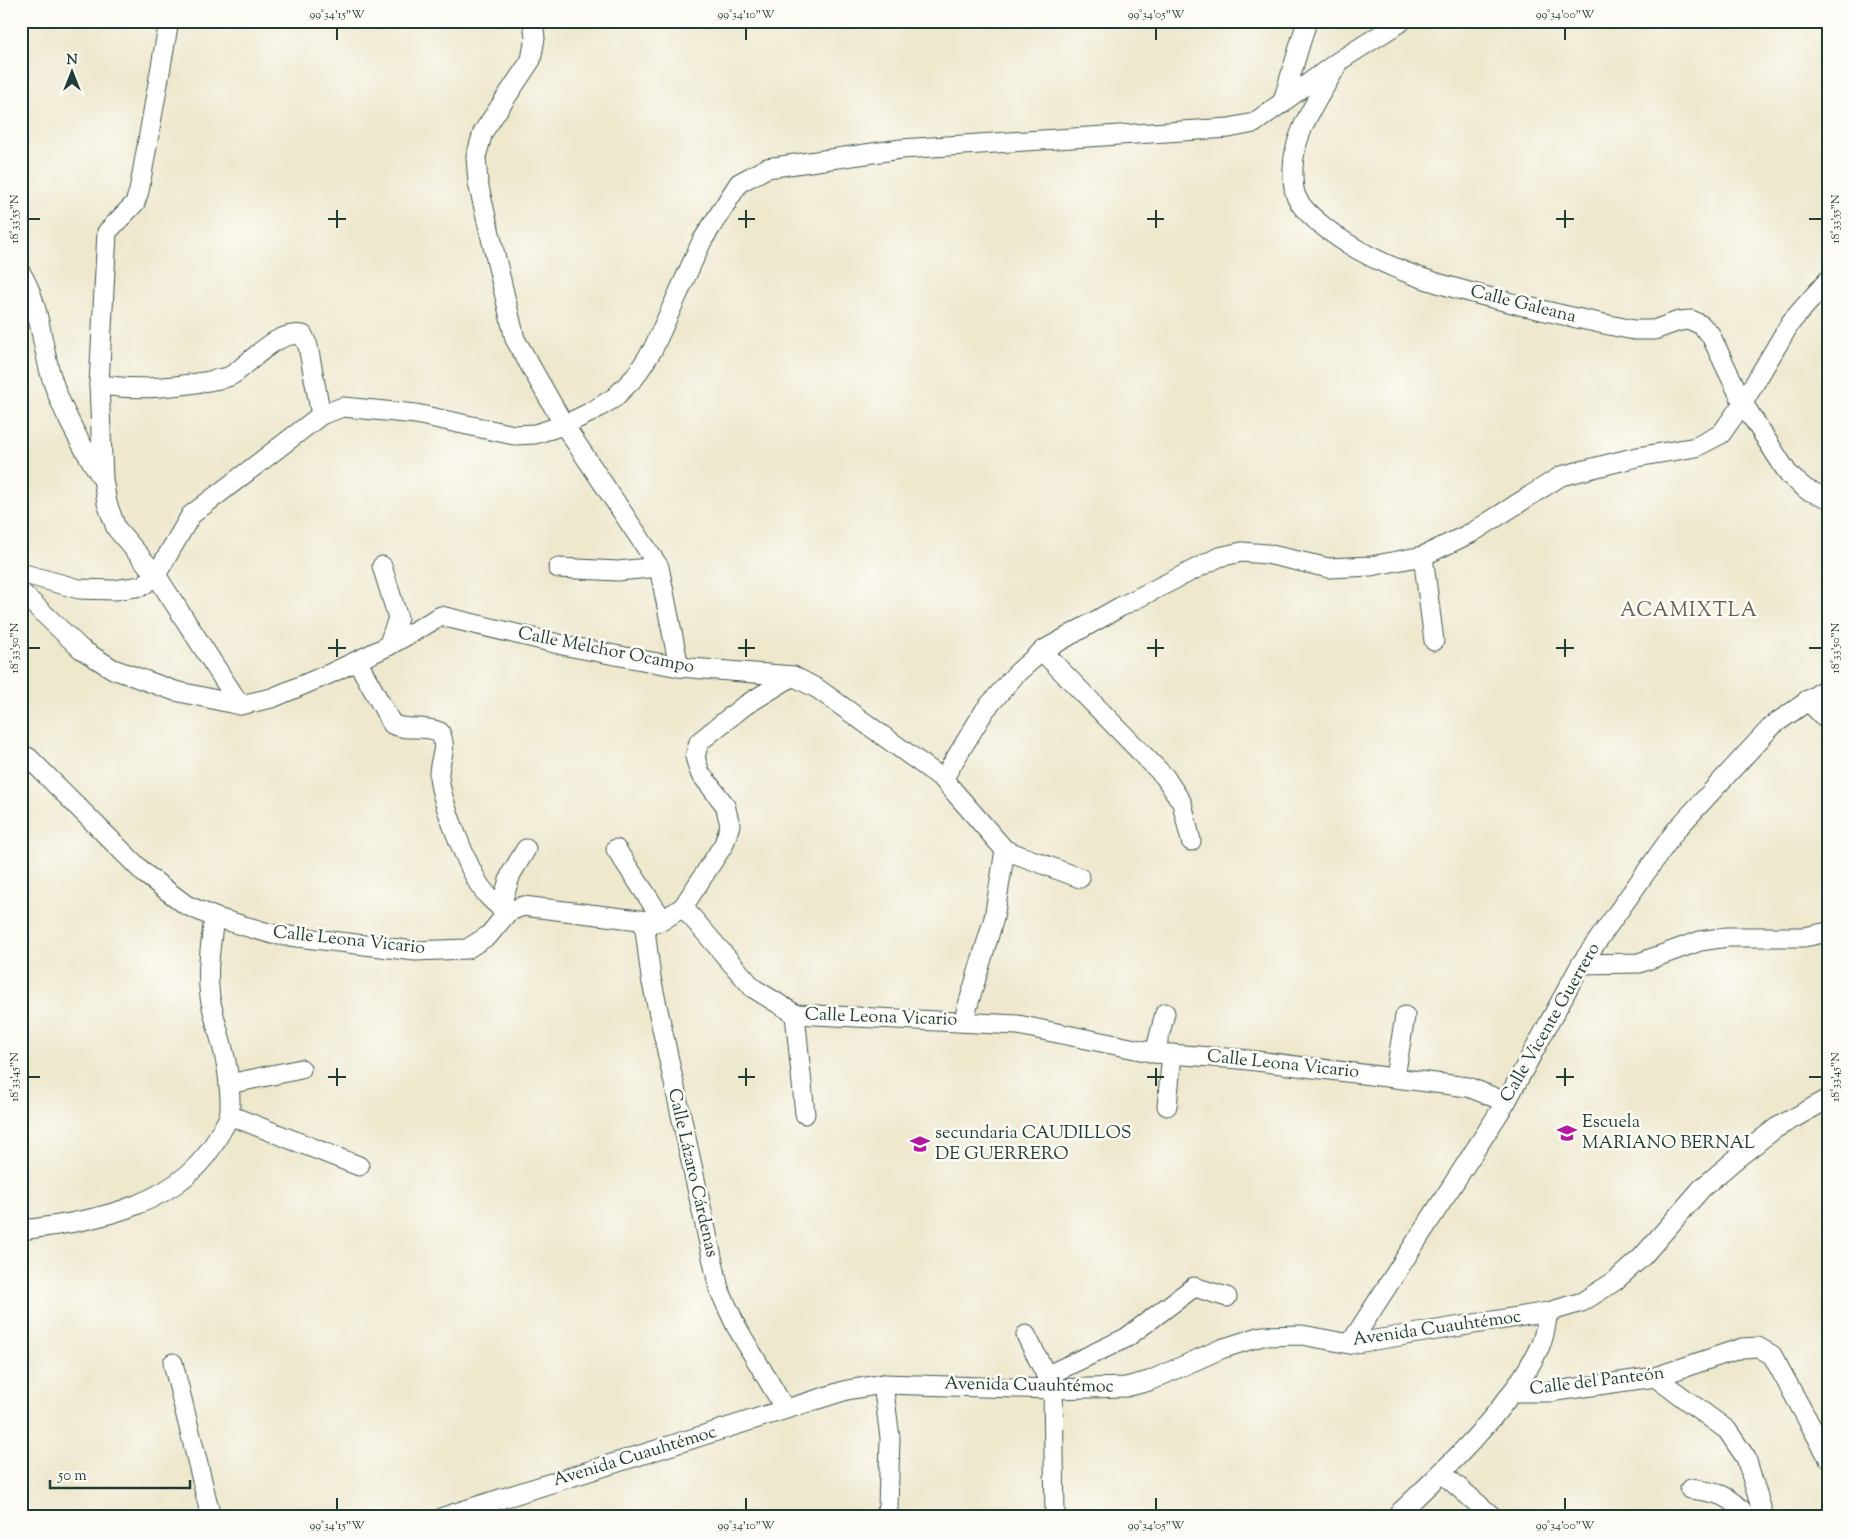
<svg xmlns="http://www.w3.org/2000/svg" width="1849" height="1538" viewBox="0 0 1849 1538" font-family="'Sorts Mill Goudy',serif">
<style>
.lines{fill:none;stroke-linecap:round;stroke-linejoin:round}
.minor-casing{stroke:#3e574b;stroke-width:21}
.minor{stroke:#fff;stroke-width:19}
.ticks{fill:none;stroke:#1f3d34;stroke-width:2}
.labels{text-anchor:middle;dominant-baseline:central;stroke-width:5;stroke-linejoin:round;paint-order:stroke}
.street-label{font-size:18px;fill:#1f3d34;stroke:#fdfcf7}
.poi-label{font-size:18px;fill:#1f3d34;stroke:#fdfcf7;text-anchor:start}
.quarter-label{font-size:20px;letter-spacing:1px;fill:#666058;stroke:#fdfcf7}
.neatline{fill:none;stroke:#1f3d34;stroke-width:2}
.ticks-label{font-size:12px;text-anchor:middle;fill:#1f3d34}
</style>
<rect width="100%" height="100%" fill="#fdfcf7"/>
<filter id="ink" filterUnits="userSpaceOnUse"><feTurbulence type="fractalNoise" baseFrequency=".02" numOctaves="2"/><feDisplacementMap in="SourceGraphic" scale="10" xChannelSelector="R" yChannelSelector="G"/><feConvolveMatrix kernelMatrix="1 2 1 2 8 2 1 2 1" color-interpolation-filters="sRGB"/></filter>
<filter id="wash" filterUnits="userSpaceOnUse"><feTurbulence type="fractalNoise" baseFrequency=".0096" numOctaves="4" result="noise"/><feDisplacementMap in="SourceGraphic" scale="20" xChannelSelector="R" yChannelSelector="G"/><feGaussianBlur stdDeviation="1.12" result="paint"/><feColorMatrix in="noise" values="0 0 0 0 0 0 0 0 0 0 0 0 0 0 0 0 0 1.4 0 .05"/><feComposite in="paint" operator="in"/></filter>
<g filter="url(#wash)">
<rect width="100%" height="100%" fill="#eee8cd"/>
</g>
<g filter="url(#ink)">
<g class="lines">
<defs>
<g id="minor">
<path d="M169 21 139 191 135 203 107 232 99 385 103 479 107 503 116 528 156 575 240 705"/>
<path d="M533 21 535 38 531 60 483 132 476 157 478 183 515 339 564 425 659 567 679 667"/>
<path d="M1336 67C1318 100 1291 135 1293 174 1293 181 1294 194 1298 200 1302 208 1311 216 1318 222 1374 270 1450 288 1520 305 1558 314 1596 323 1634 330H1654L1679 321 1691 320 1701 325 1710 334 1743 403 1789 475 1807 490 1828 498"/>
<path d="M1282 104 1307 21"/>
<path d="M21 273C40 304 41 342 51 376 62 412 82 447 102 478"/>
<path d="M99 385C139 390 169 388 209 381 216 379 226 379 232 375 252 362 276 330 303 335L308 346 321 415"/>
<path d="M1423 556 1434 641"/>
<path d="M382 566 398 618 388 646"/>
<path d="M558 568 618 571 659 567"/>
<path d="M21 573 79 589 114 590 142 586 156 575 191 515 321 415 343 407 416 414 514 435 535 434 564 425 589 413 614 398 635 377 653 349 702 241 739 183 767 168 901 149 1229 128 1254 123 1339 61 1402 21"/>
<path d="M21 592 81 649 113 669 175 691 240 705 272 698 329 674 388 646 441 616 567 646 679 667 793 676 818 689 943 779 1005 850 994 918 963 1022"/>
<path d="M1042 651 1165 777 1182 803 1191 841"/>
<path d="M357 661 392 724C408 732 421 724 440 732 448 751 440 755 439 773 438 795 465 858 476 879 482 891 496 906 508 912"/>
<path d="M1807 700 1828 721"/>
<path d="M21 754 29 758 145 874 186 905 214 917 272 934 415 951 467 949 489 935 508 912 523 906 656 922 663 920 683 907 724 844 730 825 725 805 700 773 695 757 699 742 744 706 793 676"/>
<path d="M943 779 985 710 1016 674 1042 651 1120 607 1219 557 1242 552 1267 554 1329 568 1371 566 1423 556 1473 532 1561 476 1637 457 1696 447 1721 434 1743 403 1791 322 1828 280"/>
<path d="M616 849 663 920"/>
<path d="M1005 850 1080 878"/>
<path d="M683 907 753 988 795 1014 1018 1025 1155 1053 1240 1059 1468 1087 1506 1102"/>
<path d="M500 908 511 874 526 849"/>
<path d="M644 921 651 978 719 1289 736 1326 785 1409"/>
<path d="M1581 964 1639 963 1700 941 1727 937H1804L1828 932"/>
<path d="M795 1014 805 1114"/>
<path d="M1155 1053 1165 1013"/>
<path d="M1395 1077 1405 1016"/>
<path d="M229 1084 301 1069"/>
<path d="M1167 1106 1172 1054"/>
<path d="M229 1115 359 1166"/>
<path d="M21 1230C94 1222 185 1205 220 1133 223 1128 227 1122 229 1116 231 1107 230 1095 229 1086 228 1056 215 1026 210 997 206 970 211 944 214 917"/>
<path d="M1026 1335 1053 1389 1055 1517"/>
<path d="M1350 1344 1506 1102 1581 964 1676 830 1773 725 1828 687"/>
<path d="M173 1363 211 1517"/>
<path d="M1046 1376 1126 1338 1194 1287 1227 1297"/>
<path d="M1655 1377 1727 1430 1746 1458 1764 1517"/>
<path d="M1512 1392H1549L1655 1377 1742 1348 1758 1347 1772 1355 1828 1457"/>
<path d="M1442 1473 1493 1517"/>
<path d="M1690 1489C1716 1492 1731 1494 1747 1517"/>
<path d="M443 1517 847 1390 883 1384 1053 1389 1126 1387 1149 1381 1221 1349 1262 1336 1302 1335 1350 1344 1548 1312 1582 1302 1615 1281 1642 1257 1702 1188 1736 1159 1776 1128 1828 1099"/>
<path d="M883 1517 888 1508 890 1438 883 1384"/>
<path d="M1395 1517C1444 1471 1512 1407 1540 1346 1545 1336 1546 1323 1548 1312"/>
</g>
</defs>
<use href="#minor" class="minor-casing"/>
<use href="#minor" class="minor"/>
</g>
</g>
<path class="ticks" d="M337 28V40M746 28V40M1156 28V40M1565 28V40M337 210V228M746 210V228M1156 210V228M1565 210V228M28 219H40M328 219H346M738 219H755M1147 219H1164M1556 219H1574M1809 219H1822M337 639V657M746 639V657M1156 639V657M1565 639V657M28 648H40M328 648H346M738 648H755M1147 648H1164M1556 648H1574M1809 648H1822M337 1068V1086M746 1068V1086M1156 1068V1086M1565 1068V1086M28 1077H40M328 1077H346M738 1077H755M1147 1077H1164M1556 1077H1574M1809 1077H1822M337 1498V1510M746 1498V1510M1156 1498V1510M1565 1498V1510"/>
<defs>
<symbol id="school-bare" viewBox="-9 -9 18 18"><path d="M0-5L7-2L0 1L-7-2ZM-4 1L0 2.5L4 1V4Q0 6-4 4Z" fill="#b5179e" stroke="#fdfcf7" stroke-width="2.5" paint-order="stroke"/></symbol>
</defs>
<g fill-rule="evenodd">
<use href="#school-bare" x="1553" y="1119" width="28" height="28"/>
<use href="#school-bare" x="906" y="1130" width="28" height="28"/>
</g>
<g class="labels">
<g class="street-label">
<text transform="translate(1523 305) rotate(14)">Calle Galeana</text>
<text transform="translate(606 651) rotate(11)">Calle Melchor Ocampo</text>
<text transform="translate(349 941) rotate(6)">Calle Leona Vicario</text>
<text transform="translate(881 1018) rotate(2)">Calle Leona Vicario</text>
<text transform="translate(1551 1023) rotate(-60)">Calle Vicente Guerrero</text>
<text transform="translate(1283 1065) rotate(6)">Calle Leona Vicario</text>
<text transform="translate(692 1173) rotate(77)">Calle Lázaro Cárdenas</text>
<text transform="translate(1437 1329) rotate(-8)">Avenida Cuauhtémoc</text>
<text transform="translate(1597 1382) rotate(-7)">Calle del Panteón</text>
<text transform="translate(1029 1386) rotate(1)">Avenida Cuauhtémoc</text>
<text transform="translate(635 1457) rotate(-17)">Avenida Cuauhtémoc</text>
</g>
<g class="poi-label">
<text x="1582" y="1123">Escuela<tspan x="1582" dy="21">MARIANO BERNAL</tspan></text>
<text x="935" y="1134">secundaria CAUDILLOS<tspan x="935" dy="21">DE GUERRERO</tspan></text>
</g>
<g class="quarter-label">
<text x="1689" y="611">ACAMIXTLA</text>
</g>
</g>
<rect width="1849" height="1538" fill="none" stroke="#fdfcf7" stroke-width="55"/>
<g transform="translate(72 72)" stroke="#fdfcf7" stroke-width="4" paint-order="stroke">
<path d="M0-4L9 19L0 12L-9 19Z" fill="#1f3d34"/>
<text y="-8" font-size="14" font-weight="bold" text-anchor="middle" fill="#1f3d34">N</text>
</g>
<path d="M50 1480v8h140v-8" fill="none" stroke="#1f3d34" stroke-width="2.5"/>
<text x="58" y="1480" font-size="15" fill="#1f3d34" stroke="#fdfcf7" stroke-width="4" paint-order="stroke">50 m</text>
<rect x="28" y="28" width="1794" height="1482" class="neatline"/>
<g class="ticks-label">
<text x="337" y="18">99°34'15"W</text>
<text x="746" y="18">99°34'10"W</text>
<text x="1156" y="18">99°34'05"W</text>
<text x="1565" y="18">99°34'00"W</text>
<text transform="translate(14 219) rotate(-90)" y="4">18°33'55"N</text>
<text transform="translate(1835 219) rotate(-90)" y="4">18°33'55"N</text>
<text transform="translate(14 648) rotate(-90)" y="4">18°33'50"N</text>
<text transform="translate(1835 648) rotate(-90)" y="4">18°33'50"N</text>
<text transform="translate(14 1077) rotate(-90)" y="4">18°33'45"N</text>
<text transform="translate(1835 1077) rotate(-90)" y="4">18°33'45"N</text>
<text x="337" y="1529">99°34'15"W</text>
<text x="746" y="1529">99°34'10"W</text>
<text x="1156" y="1529">99°34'05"W</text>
<text x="1565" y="1529">99°34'00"W</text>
</g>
</svg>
